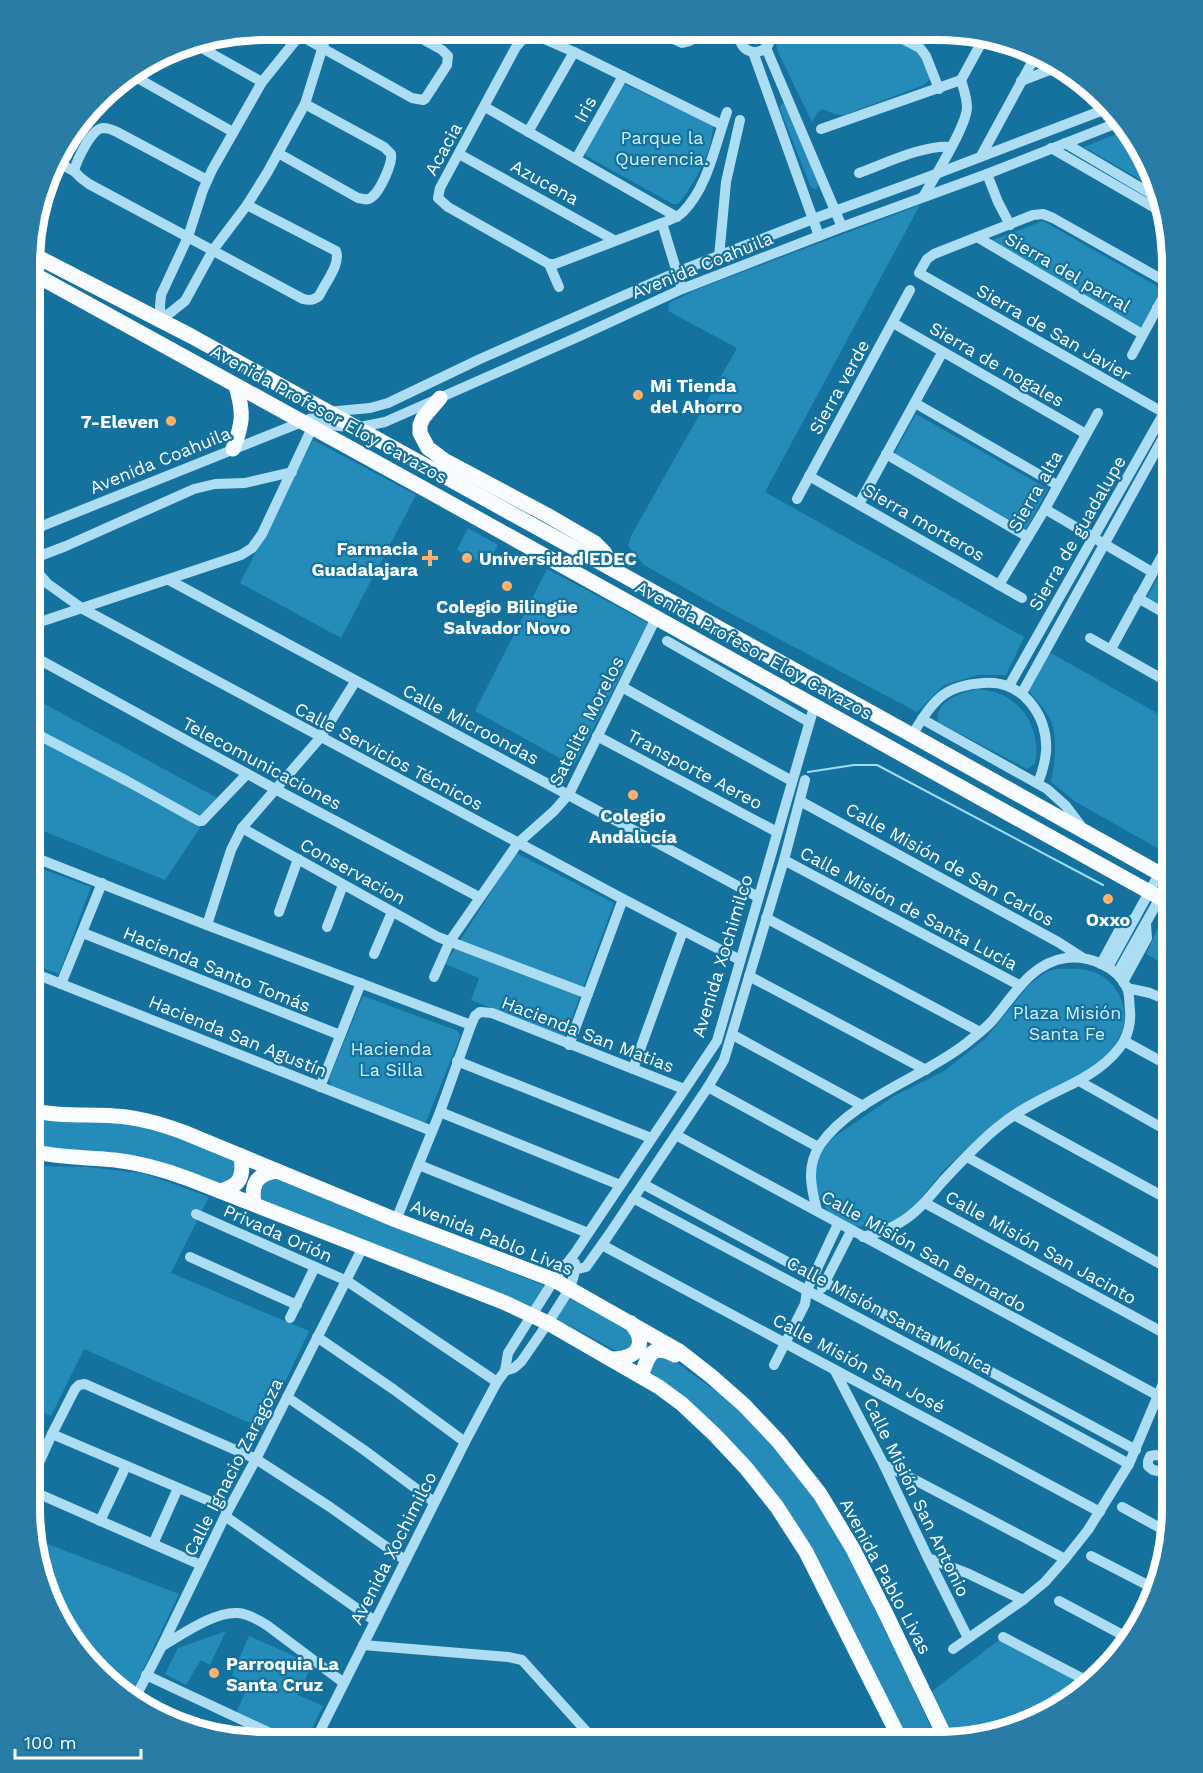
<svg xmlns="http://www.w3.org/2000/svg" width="1203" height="1773" viewBox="0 0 1203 1773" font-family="'Work Sans',sans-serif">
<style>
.green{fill:#258cb9}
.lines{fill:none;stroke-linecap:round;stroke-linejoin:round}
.stream{stroke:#9edcf6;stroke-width:2}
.minor{stroke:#acddf3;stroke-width:10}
.major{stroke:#f8fcff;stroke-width:15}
.poi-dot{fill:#ffb26e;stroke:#15719d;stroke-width:2}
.labels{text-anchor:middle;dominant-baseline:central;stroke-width:4.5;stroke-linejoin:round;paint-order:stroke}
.street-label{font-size:18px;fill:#fff;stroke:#15719d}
.park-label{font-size:18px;fill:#d4f1fd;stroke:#15719d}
.poi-label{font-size:18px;font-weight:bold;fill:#fff;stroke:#15719d;text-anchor:start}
.rim{fill:none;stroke:#fff;stroke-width:8}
</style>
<rect width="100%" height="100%" fill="#15719d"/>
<g class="green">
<path d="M776 31 882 32 918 51 923 59 930 79 924 85 844 115H837L822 109 817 113 812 122 778 52 775 39Z"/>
<path d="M624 84 713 125C713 151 694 185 678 204H673L586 156 585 151Z"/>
<path d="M784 103 819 183 818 187 816 189 812 188 810 185 780 109V106Z"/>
<path d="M1124 131 1149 161 1155 188 1084 147Z"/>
<path d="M920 205 765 492 1024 637 1006 675H978L944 685 917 712 715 605 644 565 628 546 631 536 737 348 668 311 669 303 698 289Z"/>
<path d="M1043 221 1162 289 1140 330 990 241Z"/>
<path d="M916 414 1048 489 1026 529 894 454Z"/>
<path d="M313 440 416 495 341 638 240 583Z"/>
<path d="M468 528 498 545 487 566 457 550Z"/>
<path d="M1169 558 1173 560V612L1147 597Z"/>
<path d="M547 569 648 623 574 766 475 711Z"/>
<path d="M1049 652 1173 722V857L1076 802 1051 782C1055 764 1057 741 1052 723 1048 712 1036 700 1029 691Z"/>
<path d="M977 689C985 690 993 691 1000 694 1028 705 1041 737 1035 764L1027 769 938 722C935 700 960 694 977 689Z"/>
<path d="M41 702 219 799 165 880 31 826V735Z"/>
<path d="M516 853 614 903 565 1037 471 1000 479 978 445 964Z"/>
<path d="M31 865 91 887 59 974 31 964Z"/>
<path d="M1173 914V969L1146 954 1162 919Z"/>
<path d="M1057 969C1068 969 1080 968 1090 971 1115 977 1131 1006 1122 1031 1117 1043 1110 1052 1101 1062L982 1134 944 1170 909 1212 899 1219 877 1225 852 1227 835 1218 826 1209 817 1194 815 1173 817 1161 822 1151 834 1137 894 1096 944 1071 986 1038 1029 985 1046 972Z"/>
<path d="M363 996 458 1031 460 1037 426 1122 420 1123 332 1087 329 1079Z"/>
<path d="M31 1117C61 1126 92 1120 123 1124 162 1129 197 1145 233 1160L236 1163 238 1173 228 1185 71 1150 31 1144Z"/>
<path d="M31 1163 41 1166 88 1167 146 1174 209 1197 171 1273 309 1331 263 1429 84 1349 51 1416 30 1407Z"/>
<path d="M274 1177 353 1211 543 1285 544 1290 532 1307 261 1199 259 1186Z"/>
<path d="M569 1295 631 1333 633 1343C628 1350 622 1353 613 1349L555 1318Z"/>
<path d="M667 1356 730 1401 770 1442 815 1499 844 1547 907 1675 938 1743H906L806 1541 651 1375 649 1369 656 1357Z"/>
<path d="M37 1540 179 1594 129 1699 88 1663 54 1612Z"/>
<path d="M226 1631 210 1665 201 1660 186 1685 165 1674 178 1648Z"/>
<path d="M249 1636 288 1653 311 1666 298 1695 323 1706 306 1741H295L236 1713 248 1686 232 1675Z"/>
<path d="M1003 1637 1093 1684 1042 1719 953 1740 931 1692Z"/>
</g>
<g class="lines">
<g class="stream">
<path d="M808 772 854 765H877L1103 885"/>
<path d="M1171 921 1173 922"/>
</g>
<g class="minor">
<path d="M290 30 412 98 423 100 425 99 447 65 448 56 442 50 406 30"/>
<path d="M304 30 262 82 212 170 203 190 188 237 161 295 160 306 161 320 185 301 213 250 247 205 267 173 305 104 328 30"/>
<path d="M656 31 682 43 690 41 697 31"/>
<path d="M740 31C735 59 775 59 770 31"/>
<path d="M889 32 920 48 926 56 939 89"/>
<path d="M191 42 262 82"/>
<path d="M766 48 842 227"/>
<path d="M753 52 819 236"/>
<path d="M132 75 233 132"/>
<path d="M1021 81 1060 66"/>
<path d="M485 107 677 217"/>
<path d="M821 129 961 80 985 36"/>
<path d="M528 132 574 52"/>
<path d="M1065 143 1158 198"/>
<path d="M1051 148 1160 211"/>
<path d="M278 153 358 198C363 199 368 201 372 197 380 191 393 163 391 154L384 147 305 104"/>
<path d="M459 154 614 240"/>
<path d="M981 156 1037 53"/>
<path d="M576 159 623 76"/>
<path d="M56 162 74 171"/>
<path d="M859 173C884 164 925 144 951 147"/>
<path d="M987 174 998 202 1010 225"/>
<path d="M207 180 117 132C113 130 108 128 103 128 91 129 77 160 74 171L81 178 89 184 303 299C310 301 314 300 319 296 325 283 341 264 336 251L247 205"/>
<path d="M923 197C934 178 966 127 967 108 967 98 964 90 961 80"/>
<path d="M662 223 682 289"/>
<path d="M977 237 1142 334"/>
<path d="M719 257 726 182 740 120"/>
<path d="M549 264 448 207 438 198 440 188 516 47 526 36H535L542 38 574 52 722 125"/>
<path d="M549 264H555L662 223C669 220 677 218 683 212 708 187 715 145 727 112"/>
<path d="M549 264 559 287"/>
<path d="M1170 284 1053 218 1043 214 1033 215 934 254 927 259 919 273 1173 418"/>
<path d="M1157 308 1173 318"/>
<path d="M893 323 1086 434"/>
<path d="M1132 355 1173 279"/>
<path d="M915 403 1057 485"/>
<path d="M308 422 355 428 385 422 580 336 682 289 842 227 987 174 1117 123"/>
<path d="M886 454 1028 537"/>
<path d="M809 476 1022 598"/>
<path d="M1171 483 1173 485"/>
<path d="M797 499 910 290"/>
<path d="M859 504 942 353"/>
<path d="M1045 509 1152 572"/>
<path d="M32 530 327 412 370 408 388 403 480 359 677 272 813 219 928 177 1106 109"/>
<path d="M32 559 66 546 194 489 215 484 245 483 292 472"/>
<path d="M32 566 48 584 83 609 623 899 740 960"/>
<path d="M169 580 758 897"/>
<path d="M999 585 1045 509 1098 413"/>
<path d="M1138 598 1173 618"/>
<path d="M31 625 241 555 252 548 262 534 312 428"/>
<path d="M1090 638 1173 685"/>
<path d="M667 641 809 722"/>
<path d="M1111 649 1173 536"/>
<path d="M31 655 275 789 479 897"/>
<path d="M1009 686 1173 397"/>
<path d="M622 687 792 781"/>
<path d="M1022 693 1173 420"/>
<path d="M922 719 1047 789 1066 806 1081 826"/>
<path d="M31 731 127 781 199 821H202L247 774"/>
<path d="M912 735C921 721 930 705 943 695 954 687 969 684 983 683 1021 679 1049 715 1046 752 1045 762 1042 773 1038 783"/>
<path d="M597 736 777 832"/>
<path d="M800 801 1058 942 1083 958"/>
<path d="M242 828 438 937 588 994"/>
<path d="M31 856 207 925 471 1025"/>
<path d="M784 860 1019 985"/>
<path d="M279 912 298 859"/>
<path d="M766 918 980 1032"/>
<path d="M207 925 231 850 242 828 320 738 355 682"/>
<path d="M327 927 343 885"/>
<path d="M83 933 340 1035"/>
<path d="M374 954 392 912"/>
<path d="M1101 964 1121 927 1135 918"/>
<path d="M1108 967 1159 874"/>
<path d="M31 972 432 1131"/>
<path d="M1117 974 1170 880"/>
<path d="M749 976 926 1070"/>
<path d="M434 977 450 941 518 843 554 811 569 794 656 618"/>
<path d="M1123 982 1147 938 1146 924"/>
<path d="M61 984 102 883"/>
<path d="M1127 988 1150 993 1173 1003"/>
<path d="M733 1035 863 1106"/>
<path d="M1124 1041 1173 1068"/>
<path d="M569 1045 623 899"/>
<path d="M457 1061 651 1138"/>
<path d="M633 1069 683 931"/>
<path d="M1079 1081 1173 1134"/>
<path d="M320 1087 361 983"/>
<path d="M708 1087 818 1147"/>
<path d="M440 1112 620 1185"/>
<path d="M1014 1115 1173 1202"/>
<path d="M676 1135 1157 1395"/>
<path d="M967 1157 1173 1271"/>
<path d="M419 1165 588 1233"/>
<path d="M643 1184 1136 1450"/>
<path d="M633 1198 970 1377 1129 1464"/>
<path d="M925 1203 1173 1338"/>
<path d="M817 1210C811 1188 806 1166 820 1145 853 1098 923 1078 968 1042 976 1035 985 1029 992 1021 1013 997 1030 963 1066 958 1088 955 1117 966 1127 988 1130 995 1129 1003 1130 1010 1131 1021 1129 1031 1124 1041 1111 1063 1087 1077 1064 1088 1041 1099 1017 1111 998 1127 979 1142 959 1164 943 1181 930 1196 918 1212 901 1222 889 1230 876 1233 863 1237"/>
<path d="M196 1214 347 1281 497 1382"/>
<path d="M396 1220 440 1112 471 1025 475 1016 480 1012 492 1013 684 1089"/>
<path d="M602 1245 1100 1512"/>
<path d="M190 1257 297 1305"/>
<path d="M566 1264 578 1269 586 1267 608 1236 708 1087 724 1060 784 860 805 780"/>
<path d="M822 1288 851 1231"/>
<path d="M290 1318 315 1267"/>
<path d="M317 1337 393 1389 465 1442"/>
<path d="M774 1365 805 1304 807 1290 838 1224"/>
<path d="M505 1371 508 1353 554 1280 575 1253 717 1041 814 707"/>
<path d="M835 1371 884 1465 928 1558 968 1638"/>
<path d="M287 1397 364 1450 434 1502"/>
<path d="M52 1434 228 1509"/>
<path d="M884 1465 915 1480 1065 1559"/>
<path d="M1172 1474 1153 1470 1148 1466V1461L1150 1456 1156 1455 1172 1459"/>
<path d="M30 1483 52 1434 75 1389 79 1385 85 1384 256 1459 330 1507 405 1560"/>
<path d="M30 1490 201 1565"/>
<path d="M1122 1507 1171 1534"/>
<path d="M225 1516 375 1621"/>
<path d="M100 1521 126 1466"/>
<path d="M153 1544 178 1488"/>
<path d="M1091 1556 1157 1590"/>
<path d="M928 1558 969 1574 1023 1600"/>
<path d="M1059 1601 1132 1640"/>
<path d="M1003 1637 1093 1684"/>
<path d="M363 1645 508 1657 522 1660 596 1742"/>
<path d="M162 1646C183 1634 215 1611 238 1613 249 1614 259 1620 268 1626L344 1683"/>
<path d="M953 1649 1023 1600 1045 1582 1065 1559 1088 1530 1129 1464 1173 1360"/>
<path d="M146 1675 287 1741"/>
<path d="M133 1702 162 1646 225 1516 256 1459 363 1247"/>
<path d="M315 1741 465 1442 497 1382 505 1371 514 1368 521 1362 548 1323 570 1288 574 1275 575 1263"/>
</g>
<g class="major">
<path d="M32 254 191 336 901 729 1173 881"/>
<path d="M32 273 430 492 1173 905"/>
<path d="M440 398 423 418 420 425V433L428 448 444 460 547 515 595 543 604 552 614 570"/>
<path d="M233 449C243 423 244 413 236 386"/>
<path d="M31 1110C59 1117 86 1114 115 1116 138 1117 161 1124 183 1132L396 1220 554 1280 679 1351 711 1376 744 1405 779 1442 820 1494 853 1549 886 1614 947 1741"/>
<path d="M31 1151C59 1158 87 1157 115 1160 141 1163 165 1170 189 1179L503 1302 548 1323 659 1387 682 1404 715 1435 746 1468 777 1507 806 1552 902 1743"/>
<path d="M220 1191C241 1186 244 1176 241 1156"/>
<path d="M254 1204C251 1184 256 1174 277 1171"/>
<path d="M611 1359C624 1359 643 1355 639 1337 638 1332 634 1327 631 1323"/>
<path d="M641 1376C648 1358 650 1342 675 1355"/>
</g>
</g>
<g class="poi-dot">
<circle cx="638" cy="395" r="6"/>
<circle cx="171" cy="421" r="6"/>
<path d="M427 549h6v6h6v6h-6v6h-6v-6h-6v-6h6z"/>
<circle cx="467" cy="558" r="6"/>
<circle cx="507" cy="586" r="6"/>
<circle cx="633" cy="795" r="6"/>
<circle cx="1108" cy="899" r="6"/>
<circle cx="214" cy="1673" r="6"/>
</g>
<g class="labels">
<g class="street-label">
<text transform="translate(585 109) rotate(-61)">Iris</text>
<text transform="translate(443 149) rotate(-61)">Acacia</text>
<text transform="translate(545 182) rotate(29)">Azucena</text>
<text transform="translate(702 265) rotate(-22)">Avenida Coahuila</text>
<text transform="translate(1068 272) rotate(30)">Sierra del parral</text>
<text transform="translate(1054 332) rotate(30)">Sierra de San Javier</text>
<text transform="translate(997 364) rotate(30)">Sierra de nogales</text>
<text transform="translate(839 387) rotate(-61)">Sierra verde</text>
<text transform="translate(329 414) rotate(29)">Avenida Profesor Eloy Cavazos</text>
<text transform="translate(160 460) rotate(-22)">Avenida Coahuila</text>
<text transform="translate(1035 491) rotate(-60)">Sierra alta</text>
<text transform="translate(924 522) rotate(30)">Sierra morteros</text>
<text transform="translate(1077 533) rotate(-60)">Sierra de guadalupe</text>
<text transform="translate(754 650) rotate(29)">Avenida Profesor Eloy Cavazos</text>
<text transform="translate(586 721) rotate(-63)">Satelite Morelos</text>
<text transform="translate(471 724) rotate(28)">Calle Microondas</text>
<text transform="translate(389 756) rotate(28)">Calle Servicios Técnicos</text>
<text transform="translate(262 763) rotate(28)">Telecomunicaciones</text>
<text transform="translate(695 769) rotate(28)">Transporte Aereo</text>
<text transform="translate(950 864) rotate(29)">Calle Misión de San Carlos</text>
<text transform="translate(353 871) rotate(29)">Conservacion</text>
<text transform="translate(909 908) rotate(28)">Calle Misión de Santa Lucía</text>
<text transform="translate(722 956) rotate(-73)">Avenida Xochimilco</text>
<text transform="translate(217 969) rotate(22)">Hacienda Santo Tomás</text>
<text transform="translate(588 1034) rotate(21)">Hacienda San Matias</text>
<text transform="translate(238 1036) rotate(22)">Hacienda San Agustín</text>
<text transform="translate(278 1233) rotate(24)">Privada Orión</text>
<text transform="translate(492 1237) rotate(22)">Avenida Pablo Livas</text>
<text transform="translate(1041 1247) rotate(29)">Calle Misión San Jacinto</text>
<text transform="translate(924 1251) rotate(29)">Calle Misión San Bernardo</text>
<text transform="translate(890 1315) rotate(28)">Calle Misión Santa Mónica</text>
<text transform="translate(859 1363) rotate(28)">Calle Misión San José</text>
<text transform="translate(233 1467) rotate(-63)">Calle Ignacio Zaragoza</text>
<text transform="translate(917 1497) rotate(64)">Calle Misión San Antonio</text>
<text transform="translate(393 1548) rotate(-63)">Avenida Xochimilco</text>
<text transform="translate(886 1576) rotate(62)">Avenida Pablo Livas</text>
</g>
<g class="park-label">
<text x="662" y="137">Parque la<tspan x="662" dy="21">Querencia.</tspan></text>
<text x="1067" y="1012">Plaza Misión<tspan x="1067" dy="21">Santa Fe</tspan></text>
<text x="391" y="1048">Hacienda<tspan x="391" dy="21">La Silla</tspan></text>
</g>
<g class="poi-label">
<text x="650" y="385">Mi Tienda<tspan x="650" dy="21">del Ahorro</tspan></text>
<text x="159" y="421" text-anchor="end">7-Eleven</text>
<text x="418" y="548" text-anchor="end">Farmacia<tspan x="418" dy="21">Guadalajara</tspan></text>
<text x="479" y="558">Universidad EDEC</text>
<text x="507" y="606" text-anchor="middle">Colegio Bilingüe<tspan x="507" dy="21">Salvador Novo</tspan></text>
<text x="633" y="815" text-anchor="middle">Colegio<tspan x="633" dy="21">Andalucía</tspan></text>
<text x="1108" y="919" text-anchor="middle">Oxxo</text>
<text x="226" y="1663">Parroquia La<tspan x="226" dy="21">Santa Cruz</tspan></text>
</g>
</g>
<path d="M0 0H1203V1773H0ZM264 40H938A224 224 0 0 1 1162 264V1508A224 224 0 0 1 938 1732H264A224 224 0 0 1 40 1508V264A224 224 0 0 1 264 40Z" fill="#287ca5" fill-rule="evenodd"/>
<path class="rim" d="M264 40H938A224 224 0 0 1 1162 264V1508A224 224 0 0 1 938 1732H264A224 224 0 0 1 40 1508V264A224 224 0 0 1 264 40Z"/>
<path d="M15 1749v9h126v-9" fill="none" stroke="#ffffff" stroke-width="3"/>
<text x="24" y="1749" font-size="18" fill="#ffffff" stroke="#15719d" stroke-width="4.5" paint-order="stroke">100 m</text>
</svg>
